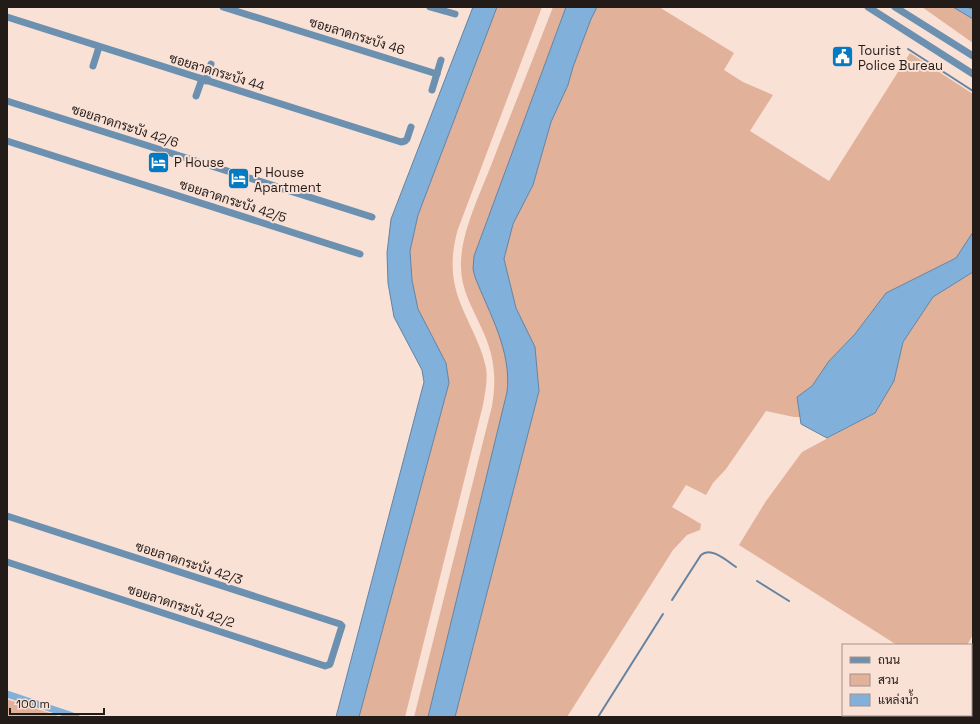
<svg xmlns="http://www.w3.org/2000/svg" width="980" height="724" viewBox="0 0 980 724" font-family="'Space Grotesk',Sarabun,sans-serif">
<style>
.green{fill:#e2b199}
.water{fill:#81b0db;stroke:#6583a0}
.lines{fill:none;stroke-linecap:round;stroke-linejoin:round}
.stream{stroke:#6583a0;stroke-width:2}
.canal{stroke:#81b0db;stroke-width:7}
.minor{stroke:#6c90b0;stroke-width:7}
.labels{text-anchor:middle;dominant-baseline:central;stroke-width:4;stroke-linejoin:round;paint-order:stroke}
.street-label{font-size:13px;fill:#231b17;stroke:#fae1d6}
.poi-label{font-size:13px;fill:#231b17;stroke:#fae1d6;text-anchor:start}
</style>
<rect width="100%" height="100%" fill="#fae1d6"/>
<g class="green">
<path d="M497 7H542L458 229C453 246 451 263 454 281 459 311 480 337 486 368 488 380 485 393 483 405L405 717H359L449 383 446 363 418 309 412 280 410 251 418 215Z"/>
<path d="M553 7H566L474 256 506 356 508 369 507 392 428 717H414L492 406C497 376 494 354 481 327 472 307 461 289 461 267 460 234 480 194 492 163 512 111 533 59 553 7Z"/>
<path d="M597 7H659L734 53 724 70 743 82 773 95 750 131 829 181 910 53 973 94V232L956 258 886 293 855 334 829 361 812 386 797 397 800 417H794L766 411 726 469 713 483 706 495 686 485 672 507 701 524 700 530 687 535 673 550 567 717H455L539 391 535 347 516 308 504 259 513 224 533 185 551 122 568 85 573 67 591 19Z"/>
<path d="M922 7H973V43Z"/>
<path d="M973 272V635L967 645H897L739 545 766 501 802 452 875 413 894 381 903 342 933 297Z"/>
<path d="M7 699 9 700 62 717H7Z"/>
</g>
<g class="water">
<path d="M473 7H497L418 215 410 251 412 280 418 309 446 363 449 383 359 717H336L424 382 422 370 394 317 388 283 387 253 391 219Z"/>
<path d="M566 7H597L591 19 573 67 568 85 551 122 533 185 513 224 504 259 516 308 535 347 539 391 455 717H428L507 392C512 351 489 313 475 277L473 269 474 256Z"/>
<path d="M953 7H966L973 9V19Z"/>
<path d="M973 232V272L933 297 903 342 894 381 875 413 827 438 801 424 797 397 812 386 829 361 855 334 886 293 956 258Z"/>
</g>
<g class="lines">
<g class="stream">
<path d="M908 49 973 91"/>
<path d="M757 581 789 601"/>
<path d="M672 600 701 555C711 546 727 561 736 567"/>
<path d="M971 651 973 648"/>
<path d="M598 717 663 614"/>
<path d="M929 717 931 715"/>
</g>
<path class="canal" d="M7 694 76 717"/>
<g class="minor">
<path d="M223 7 437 74"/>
<path d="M430 7 455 14"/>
<path d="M868 7 973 74"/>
<path d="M895 7 973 56"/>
<path d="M7 17 401 142 405 141 407 139 411 127"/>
<path d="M93 66 99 47"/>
<path d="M206 81 211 64"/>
<path d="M432 90 441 60"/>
<path d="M196 96 202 79"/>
<path d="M7 101 372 217"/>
<path d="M7 141 360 254"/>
<path d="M7 516 340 624 342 626 341 629 330 664 328 665 325 666 7 562"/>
<path d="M971 706 973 702"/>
<path d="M971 713 973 714"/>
<path d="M964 717 965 715"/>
</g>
</g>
<defs>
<symbol id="civic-square" viewBox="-11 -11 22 22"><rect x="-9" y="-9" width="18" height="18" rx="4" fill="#047ac3" stroke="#fae1d6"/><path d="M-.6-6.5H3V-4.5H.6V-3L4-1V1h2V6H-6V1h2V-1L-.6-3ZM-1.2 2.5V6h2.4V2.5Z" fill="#fff"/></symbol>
<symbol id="hotel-square" viewBox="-11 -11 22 22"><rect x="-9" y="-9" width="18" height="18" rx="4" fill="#047ac3" stroke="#fae1d6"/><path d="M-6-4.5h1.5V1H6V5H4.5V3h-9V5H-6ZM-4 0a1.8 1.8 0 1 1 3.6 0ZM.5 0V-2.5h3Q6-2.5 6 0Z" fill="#fff"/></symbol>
</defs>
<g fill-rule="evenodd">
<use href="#civic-square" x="830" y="44" width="25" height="25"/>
<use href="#hotel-square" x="146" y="150" width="25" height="25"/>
<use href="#hotel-square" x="226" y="166" width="25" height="25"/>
</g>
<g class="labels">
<g class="street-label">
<text transform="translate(357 36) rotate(17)">ซอยลาดกระบัง 46</text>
<text transform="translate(217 72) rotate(17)">ซอยลาดกระบัง 44</text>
<text transform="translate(125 126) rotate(18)">ซอยลาดกระบัง 42/6</text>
<text transform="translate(233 201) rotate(18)">ซอยลาดกระบัง 42/5</text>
<text transform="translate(189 563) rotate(18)">ซอยลาดกระบัง 42/3</text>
<text transform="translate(181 606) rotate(18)">ซอยลาดกระบัง 42/2</text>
</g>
<g class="poi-label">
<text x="858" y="50">Tourist<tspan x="858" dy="15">Police Bureau</tspan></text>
<text x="174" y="162">P House</text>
<text x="254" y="172">P House<tspan x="254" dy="15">Apartment</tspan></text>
</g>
</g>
<rect width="980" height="724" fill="none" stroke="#231b17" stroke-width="16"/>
<rect x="842" y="644" width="130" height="72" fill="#fae1d6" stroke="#a4928a"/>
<rect x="850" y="657" width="20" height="6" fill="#6c90b0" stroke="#a4928a"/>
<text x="878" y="664" font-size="12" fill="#231b17">ถนน</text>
<rect x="850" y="674" width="20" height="12" fill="#e2b199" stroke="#a4928a"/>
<text x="878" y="684" font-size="12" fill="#231b17">สวน</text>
<rect x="850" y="694" width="20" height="12" fill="#81b0db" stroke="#a4928a"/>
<text x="878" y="704" font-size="12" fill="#231b17">แหล่งน้ำ</text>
<path d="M10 708v6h94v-6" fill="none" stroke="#231b17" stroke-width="2"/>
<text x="16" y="708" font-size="12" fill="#231b17" stroke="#fae1d6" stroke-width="3" paint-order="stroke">100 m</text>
</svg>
